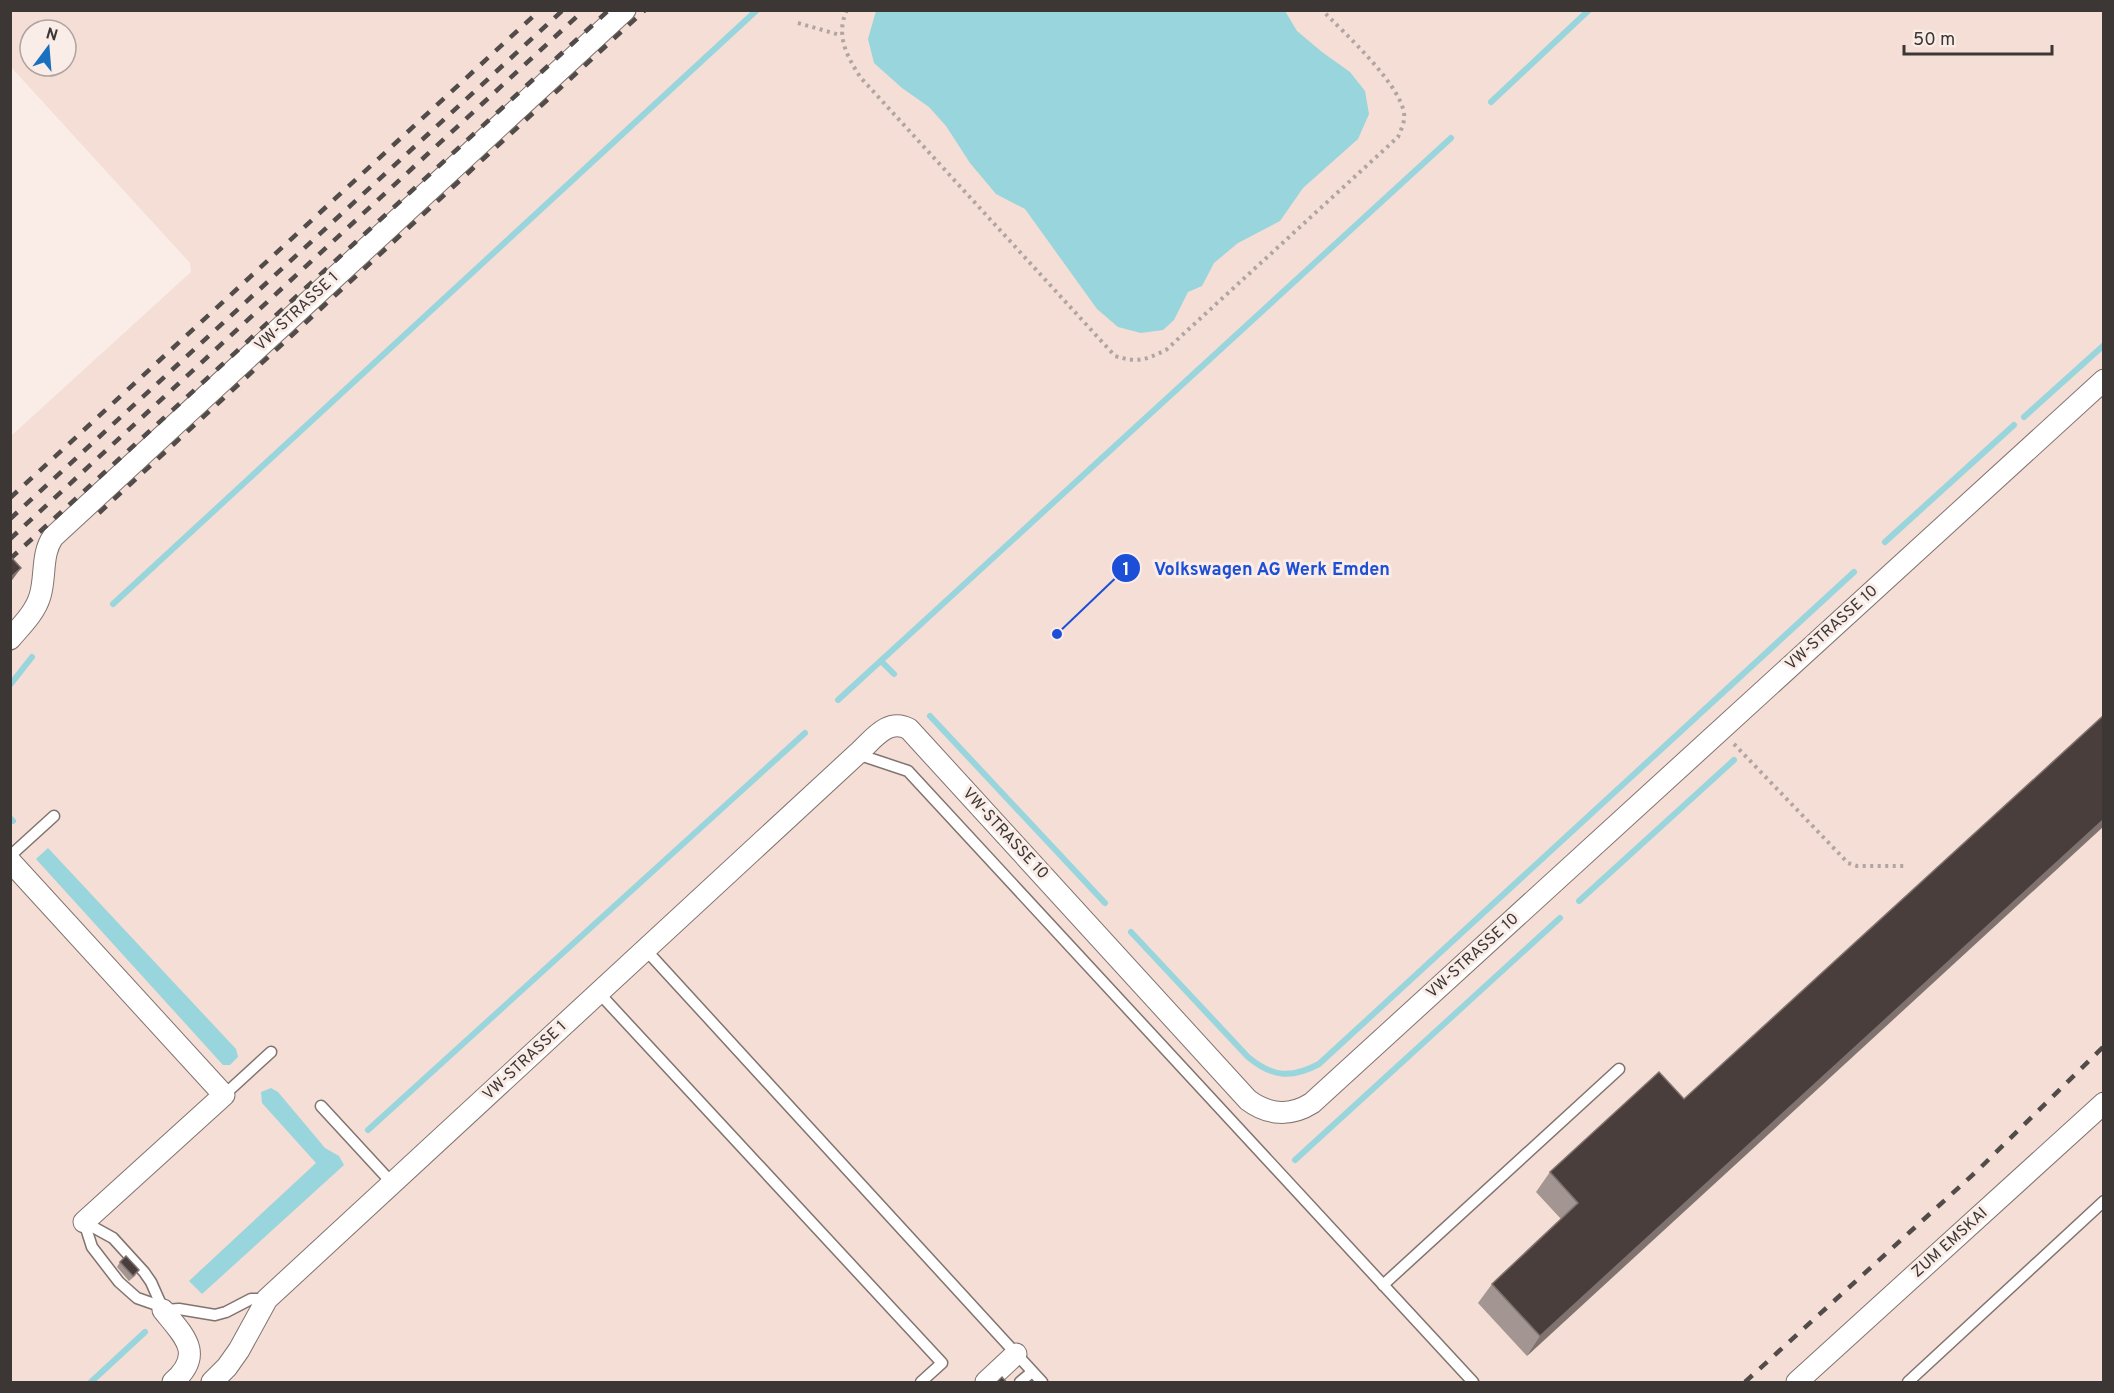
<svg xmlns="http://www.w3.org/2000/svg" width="2114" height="1393" viewBox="0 0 2114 1393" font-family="Overpass,sans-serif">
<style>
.built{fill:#f4ded5;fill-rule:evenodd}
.water{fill:#99d5dc}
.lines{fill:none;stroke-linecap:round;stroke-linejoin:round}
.stream{stroke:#99d5dc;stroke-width:6}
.service-casing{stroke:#81746f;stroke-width:13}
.minor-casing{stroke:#81746f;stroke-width:23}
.path{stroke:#b0a5a2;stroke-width:4;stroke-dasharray:3 4.5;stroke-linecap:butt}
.service{stroke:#fff;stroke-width:10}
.minor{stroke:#fff;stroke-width:21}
.rail{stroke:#514b49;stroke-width:4.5;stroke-dasharray:10 10;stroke-linecap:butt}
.wall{fill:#a29592}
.shaded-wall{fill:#7f726f}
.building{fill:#4a3e3c;stroke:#7f726f;stroke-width:1.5}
.labels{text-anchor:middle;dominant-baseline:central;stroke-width:6;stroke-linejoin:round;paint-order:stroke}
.street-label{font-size:16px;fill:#3c3735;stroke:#faece7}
.leader{fill:none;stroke:#1d4ed8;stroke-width:2}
.callout-dot{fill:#1d4ed8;stroke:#faece7;stroke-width:2}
.mark-label{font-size:18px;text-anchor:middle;font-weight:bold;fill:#fff}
.callout-label{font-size:18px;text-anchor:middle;font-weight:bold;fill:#1d4ed8;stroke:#faece7;stroke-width:6;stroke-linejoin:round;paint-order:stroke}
</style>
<rect width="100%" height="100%" fill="#faece7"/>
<path class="built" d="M11 10 2103 11V1382H11V436L191 272 190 263 11 67ZM30 30H66V66H30Z"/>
<g class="water">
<path d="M876 11H1285L1297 31 1322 52 1350 72 1365 91 1369 114 1358 139 1303 188 1280 221 1238 243 1214 263 1202 286 1188 292 1174 320 1163 330 1141 333 1118 327 1097 309 1025 209 996 194 970 163 946 126 929 107 902 88 874 63 868 39Z"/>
<path d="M48 848 236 1049 238 1057 230 1065H223L36 859Z"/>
<path d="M271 1088 278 1092 325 1148 339 1156 344 1165 202 1294 189 1281 316 1163 262 1103 261 1092Z"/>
</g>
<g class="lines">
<g class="stream">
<path d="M1491 102 1589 10"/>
<path d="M2024 417 2104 345"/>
<path d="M1885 542 2014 425"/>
<path d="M113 604 757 10"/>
<path d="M881 661 894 674"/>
<path d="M10 685 32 657"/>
<path d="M838 700 1451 138"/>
<path d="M930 716 1105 903"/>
<path d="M10 818 13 821"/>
<path d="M1579 901 1734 760"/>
<path d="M1131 932 1248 1057C1272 1077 1291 1079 1319 1064L1854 572"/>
<path d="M368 1130 805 733"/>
<path d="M1295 1160 1560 918"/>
<path d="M91 1382 145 1332"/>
</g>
<defs>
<g id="service">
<path d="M857 754 908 771 1473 1382"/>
<path d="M10 856 54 816"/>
<path d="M645 949 1042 1382"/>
<path d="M599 993 942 1363 921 1382"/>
<path d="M224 1095 271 1052"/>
<path d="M321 1106 392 1183"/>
<path d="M84 1222 92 1247 119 1282 137 1298 157 1305 163 1310"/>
<path d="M84 1222 113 1238 144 1272 151 1282 163 1309"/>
<path d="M1383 1285 1619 1069"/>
<path d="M164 1310 179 1309 215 1315 226 1312 251 1299H267"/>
<path d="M1020 1382 1032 1372"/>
<path d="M1908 1382 2104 1201"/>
</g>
<g id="minor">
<path d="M10 639C21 626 35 613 40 596 46 577 41 554 53 537L625 10"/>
<path d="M10 861 224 1095 84 1222"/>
<path d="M163 1310C184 1336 205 1354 173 1382"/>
<path d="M212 1382 227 1367 239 1350 267 1299 857 754C872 741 887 717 909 729L1248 1100C1268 1115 1290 1117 1312 1103L2104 380"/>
<path d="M986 1382 1016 1354"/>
<path d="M1797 1382 2104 1103"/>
</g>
</defs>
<use href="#service" class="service-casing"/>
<use href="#minor" class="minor-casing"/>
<g class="path">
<path d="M847 10C835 35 847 57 861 78L1115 356C1138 363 1145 360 1166 350L1398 137C1400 132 1403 126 1404 120 1409 91 1342 31 1322 10"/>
<path d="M798 23 840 35"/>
<path d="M1734 744 1848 863 1857 866H1904"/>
</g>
<use href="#service" class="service"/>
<use href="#minor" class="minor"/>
<g class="rail">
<path d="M10 498 540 10"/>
<path d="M99 513 645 10"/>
<path d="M10 519 563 10"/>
<path d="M10 539 584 10"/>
<path d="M10 559 609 10"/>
<path d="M1745 1382 1978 1170 2104 1046"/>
</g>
</g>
<g class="wall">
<path d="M2103 716 1527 1356 1478 1303 1492 1284 1561 1219 1536 1192 1550 1172 1684 1099Z"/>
<path d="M120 1262 136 1275 129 1281 117 1267Z"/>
</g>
<g class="shaded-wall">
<path d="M21 568 10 583V578Z"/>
<path d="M2103 820V827L1527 1356 1540 1336Z"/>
</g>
<g class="building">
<path d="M10 556 21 568 10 578Z"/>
<path d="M2103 716V820L1540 1336 1492 1284 1578 1203 1550 1172 1659 1072 1684 1099Z"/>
<path d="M126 1256 139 1270 133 1276 120 1262Z"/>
<path d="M1002 1377 1007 1383H996Z"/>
</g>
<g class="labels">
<g class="street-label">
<text transform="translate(297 312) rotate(-43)">VW-STRASSE 1</text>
<text transform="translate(1832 628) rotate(-42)">VW-STRASSE 10</text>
<text transform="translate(1005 834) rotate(47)">VW-STRASSE 10</text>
<text transform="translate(1473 956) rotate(-42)">VW-STRASSE 10</text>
<text transform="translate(525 1061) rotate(-43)">VW-STRASSE 1</text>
<text transform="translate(1950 1243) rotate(-42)">ZUM EMSKAI</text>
</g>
</g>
<path class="leader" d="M1057 634L1126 568"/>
<g class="callout-dot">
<circle cx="1057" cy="634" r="6"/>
<circle cx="1126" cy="568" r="15"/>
</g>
<g class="mark-label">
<text x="1126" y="575">1</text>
</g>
<g class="callout-label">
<text x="1272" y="575">Volkswagen AG Werk Emden</text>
</g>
<rect width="2114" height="1393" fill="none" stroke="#3c3735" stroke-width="24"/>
<g transform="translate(48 48) rotate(16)"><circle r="28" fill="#faece7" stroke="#aea4a0" stroke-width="1.5"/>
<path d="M0-4.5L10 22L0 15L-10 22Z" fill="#1970be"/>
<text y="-9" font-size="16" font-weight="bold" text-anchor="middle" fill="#3c3735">N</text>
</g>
<path d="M1904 45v9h148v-9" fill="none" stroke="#3c3735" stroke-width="3"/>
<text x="1913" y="45" font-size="18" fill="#3c3735" stroke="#faece7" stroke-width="4.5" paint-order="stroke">50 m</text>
</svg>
